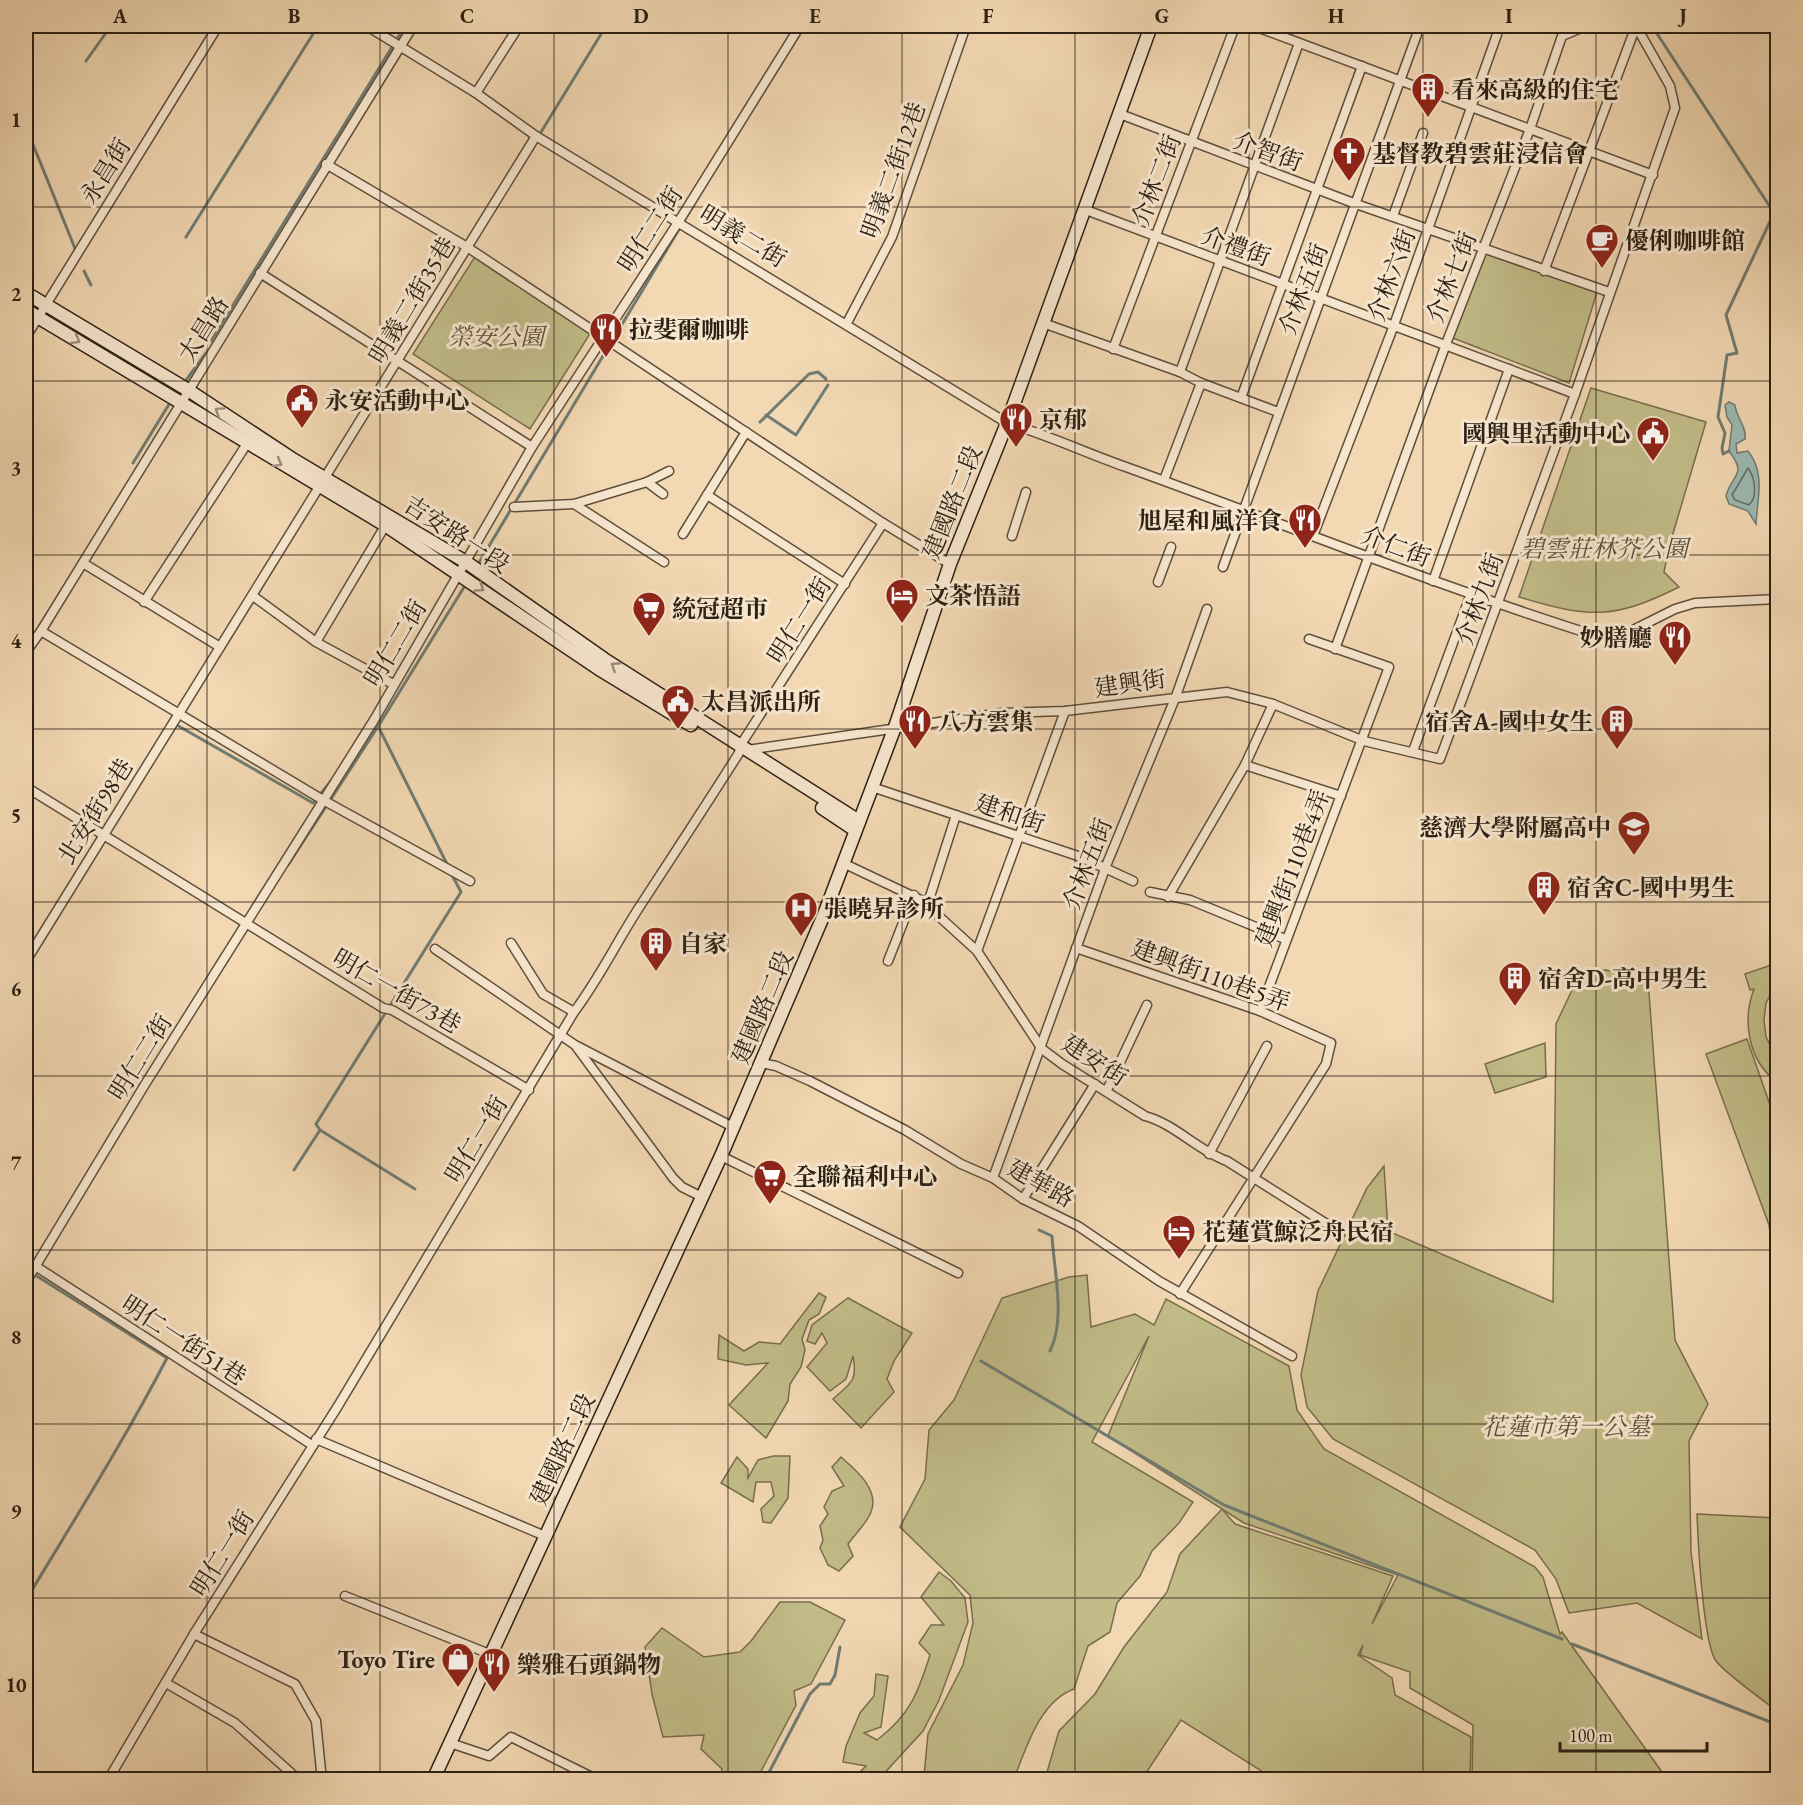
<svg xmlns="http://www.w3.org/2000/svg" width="1803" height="1805" viewBox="0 0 1803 1805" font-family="'EB Garamond','Noto Serif TC',serif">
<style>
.green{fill:#c1bc88;stroke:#776e4e;stroke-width:1.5}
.water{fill:#9cb9b3;stroke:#707c74;stroke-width:1.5}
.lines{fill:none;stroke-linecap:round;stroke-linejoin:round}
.shore{stroke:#646d64;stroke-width:1.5}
.stream{stroke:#707c74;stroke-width:3}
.street-casing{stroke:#5e4f3c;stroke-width:11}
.secondary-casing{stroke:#2d2115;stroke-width:15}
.street{stroke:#f7e6ce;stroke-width:8}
.secondary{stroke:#f7e6ce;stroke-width:12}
.oneway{stroke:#9c8d7b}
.grid{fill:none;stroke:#2d2115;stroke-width:1.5;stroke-opacity:0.55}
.labels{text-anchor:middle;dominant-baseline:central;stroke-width:6;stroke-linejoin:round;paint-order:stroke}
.poi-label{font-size:24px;font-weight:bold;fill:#2d2115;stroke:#f7e6ce;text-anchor:start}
.street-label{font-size:24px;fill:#2d2115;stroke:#f7e6ce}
.park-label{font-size:24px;font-style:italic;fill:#595038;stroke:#f7e6ce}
.neatline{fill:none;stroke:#2d2115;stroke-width:2}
.grid-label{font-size:20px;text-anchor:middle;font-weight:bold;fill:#2d2115}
</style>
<rect width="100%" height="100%" fill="#f2d8b3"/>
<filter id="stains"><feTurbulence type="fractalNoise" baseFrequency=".00333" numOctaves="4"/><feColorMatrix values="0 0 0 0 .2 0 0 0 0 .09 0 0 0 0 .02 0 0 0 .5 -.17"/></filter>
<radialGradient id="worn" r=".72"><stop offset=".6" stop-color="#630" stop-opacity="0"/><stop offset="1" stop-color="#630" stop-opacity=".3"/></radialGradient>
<g class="green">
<path d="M478 252 593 329 530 429 413 354Z"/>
<path d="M1485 253 1597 292 1569 383 1453 338Z"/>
<path d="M1591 388 1706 422 1669 547 1664 572 1679 587C1613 620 1589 618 1519 597Z"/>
<path d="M1777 963V983L1766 1003 1764 1020 1766 1037 1777 1058V1082C1748 1061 1742 1020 1754 989L1750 990 1745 974Z"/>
<path d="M1606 970 1648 980 1675 1340 1708 1404 1689 1441 1691 1552 1702 1639 1637 1603 1569 1613 1556 1579 1535 1550 1333 1439 1307 1407 1301 1375 1318 1291 1367 1188 1384 1166 1388 1231 1553 1302 1556 1024 1581 971Z"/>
<path d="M1747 1039 1777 1125V1241L1771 1240 1769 1225 1706 1054Z"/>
<path d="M1545 1043 1546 1077 1495 1093 1485 1064Z"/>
<path d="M1087 1275 1091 1327 1135 1314 1154 1325 1166 1299 1289 1366 1297 1410 1324 1449 1535 1567 1543 1577 1560 1634 1562 1632 1667 1779H1472L1473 1725 1410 1688V1672L1360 1655 1363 1645 1358 1655 1392 1678 1395 1695 1471 1737 1470 1779H1274L1181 1720 1142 1779H1045L1059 1731 1095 1694 1124 1647 1167 1592 1180 1554 1222 1509 1235 1524 1393 1576 1372 1624 1398 1575 1244 1523 1108 1436 1149 1336 1092 1442 1193 1502 1179 1523 1152 1551 1140 1576 1117 1603 1110 1632 1088 1646 1074 1689C1040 1701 1026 1748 1014 1779H921L924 1776 928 1734 963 1665 973 1623 970 1595 900 1527 925 1479 929 1430 954 1400 1002 1298 1069 1277Z"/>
<path d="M819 1293 826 1297 819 1314 809 1320 802 1339 805 1350 801 1367 790 1384 788 1401 766 1438 729 1405 768 1363 746 1365 718 1359 719 1335 744 1351 759 1342 780 1344Z"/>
<path d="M848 1298 912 1333 894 1361 887 1379 894 1392 861 1428 833 1399C851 1383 858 1381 853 1356L846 1379 830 1391 807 1367 827 1343 822 1333 815 1344 807 1341 812 1325Z"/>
<path d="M773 1456H790L788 1498 771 1523 763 1522 761 1509 774 1496 771 1482H756L753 1502 721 1483 737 1457 748 1469V1478L758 1460Z"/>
<path d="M841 1457C856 1470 880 1490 871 1512 867 1523 855 1534 848 1544L853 1556 839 1571 828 1565 820 1548 823 1540 820 1526 828 1514 824 1507 832 1491 844 1486 832 1467Z"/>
<path d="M1697 1514 1777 1518V1711C1763 1700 1726 1674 1716 1661 1703 1643 1698 1540 1697 1514Z"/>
<path d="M939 1572 951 1581 965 1598 968 1622 939 1700 923 1731 879 1779H853L866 1766 843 1762 846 1746 860 1713 874 1696 876 1674 888 1676 881 1727 864 1733 877 1740C910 1715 918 1693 930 1655L919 1643 931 1625H944L921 1597Z"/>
<path d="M780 1602H810L845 1620 811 1684 794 1691 796 1705 757 1779H720L722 1769 701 1749 704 1735 663 1737 652 1694 645 1647 662 1628 704 1657 740 1652 751 1641Z"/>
</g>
<path class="water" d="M1729 402 1735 405C1736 417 1747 427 1745 439L1736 444 1737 453 1748 451C1766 474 1757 500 1756 524L1748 511 1729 504 1726 496C1732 473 1748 476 1729 451L1732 425 1727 417 1725 405Z"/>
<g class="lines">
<path class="shore" d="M1748 468C1755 477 1758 497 1749 505L1735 500 1732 495Z"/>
<g class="stream">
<path d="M1652 26 1774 213 1726 315 1737 353 1727 355 1718 417 1725 433 1722 448 1723 454 1729 451"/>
<path d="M26 32 30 26"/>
<path d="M86 61 108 30 101 26"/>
<path d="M26 127 76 251"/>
<path d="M538 137 606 26"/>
<path d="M186 237 318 26"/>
<path d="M84 271 91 285"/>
<path d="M211 341 405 26"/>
<path d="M184 383 206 353"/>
<path d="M766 415 796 435 828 385"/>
<path d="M760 422 809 374 818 372 826 379"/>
<path d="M133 463 171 401"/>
<path d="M477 566 702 191"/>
<path d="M175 724 313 803 331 781"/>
<path d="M378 726 448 866"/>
<path d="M288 865 379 725 466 584"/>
<path d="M320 1130 415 1189"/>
<path d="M294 1170 320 1130 316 1124 461 892 452 875"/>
<path d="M1039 1230 1052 1236C1054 1272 1066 1319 1050 1351"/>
<path d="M981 1361 1224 1505 1562 1639"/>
<path d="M26 1600C74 1520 124 1441 167 1358L32 1273"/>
<path d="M1572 1644 1778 1725"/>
<path d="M765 1780 810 1694 820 1684H830L835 1675 840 1647"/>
</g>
<defs>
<g id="street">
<path d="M367 26 476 93 536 136 1007 423C1048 435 1086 453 1126 467 1284 524 1440 587 1600 637L1625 634 1675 609 1695 603 1778 599"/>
<path d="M1254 26 1653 175"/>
<path d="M476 93 519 26"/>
<path d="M1120 114 1356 204 1609 292"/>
<path d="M326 164 467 247 883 523 950 564"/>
<path d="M1086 210 1575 394"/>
<path d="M1393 216 1423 133"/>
<path d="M1544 271 1636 26"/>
<path d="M260 273 532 447"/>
<path d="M847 323 892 237 966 26"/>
<path d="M1043 323 1180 372 1201 383 1278 412"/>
<path d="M26 337 218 26"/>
<path d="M1113 349 1235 26"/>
<path d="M1180 372 1299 43"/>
<path d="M1241 398 1362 66"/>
<path d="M1164 480 1201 383"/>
<path d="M647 482 663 494"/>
<path d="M707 495 845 584"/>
<path d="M574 504 664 562"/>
<path d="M514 507 574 504 647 482 669 471"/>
<path d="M683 534 746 432"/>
<path d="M1012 536 1026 492"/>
<path d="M1313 536 1394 325 1500 26"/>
<path d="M83 563 220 647"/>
<path d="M1223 567 1420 26"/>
<path d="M1433 581 1509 369"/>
<path d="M1158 582 1171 547"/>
<path d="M253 596 316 642 393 684"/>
<path d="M144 602 250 439"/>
<path d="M41 631 323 800 470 881"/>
<path d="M316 642 388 521"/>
<path d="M1335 649 1446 344 1530 129 1562 36 1586 26"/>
<path d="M26 652 41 631 413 26"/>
<path d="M747 750 1001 713 1065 711 1227 692 1273 704 1364 741 1440 759 1575 394 1675 108 1670 86 1636 26"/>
<path d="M1413 751 1471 594"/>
<path d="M1245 765 1341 796"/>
<path d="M26 787 383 1008 392 1010 529 1090"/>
<path d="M872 787 1081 857 1133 881"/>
<path d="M845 864 921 900 977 951 1042 1049 1062 1064 1145 1116C1175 1124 1197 1150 1227 1161L1333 1228"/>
<path d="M1150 892 1190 900 1285 939"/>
<path d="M1168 897 1245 765 1273 704"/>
<path d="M927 906 956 815"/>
<path d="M511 943 543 994 574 1012"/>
<path d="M1076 948 1260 1011 1331 1043 1326 1064 1180 1294"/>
<path d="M435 949 575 1045 673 1178 682 1187 702 1197"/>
<path d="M977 951 1065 711"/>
<path d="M26 961 536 136"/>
<path d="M888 961 914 895"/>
<path d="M1260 1011 1389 667 1309 639"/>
<path d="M577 1046 733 1127"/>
<path d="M761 1063 776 1066 810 1081 905 1130 961 1164 993 1178 1023 1199 1078 1226 1159 1281 1292 1356"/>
<path d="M1107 1090 1147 1005"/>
<path d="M1209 1154 1267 1046"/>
<path d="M721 1156 958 1273"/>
<path d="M993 1178 1106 866 1176 696 1207 609"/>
<path d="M1023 1199 1095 1084"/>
<path d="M26 1260 312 1445"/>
<path d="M26 1282 144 1086 374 720 532 447 679 221 800 26"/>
<path d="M316 1439 545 1536"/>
<path d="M345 1596 492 1655"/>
<path d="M194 1634 295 1684 316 1721 321 1771 318 1780"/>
<path d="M166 1683 235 1723 299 1780"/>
<path d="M450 1743 489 1756 511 1737 598 1780"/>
<path d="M108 1780 194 1634 338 1406 574 1012C601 976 619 937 644 900 676 851 708 802 739 753L740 746 883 523"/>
</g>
<g id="secondary">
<path d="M26 293 188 390 294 460 466 562 604 659 859 821"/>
<path d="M26 310 385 525 599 669 691 725"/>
<path d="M822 808 855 830"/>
<path d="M433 1780 721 1156 825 912 895 727 950 564 1007 423 1151 26"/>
</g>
</defs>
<use href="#street" class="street-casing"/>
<use href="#secondary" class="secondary-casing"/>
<use href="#street" class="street"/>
<use href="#secondary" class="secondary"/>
</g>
<defs><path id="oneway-chevron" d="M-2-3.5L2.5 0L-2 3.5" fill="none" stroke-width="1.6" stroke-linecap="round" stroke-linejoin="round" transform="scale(1.5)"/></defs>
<g class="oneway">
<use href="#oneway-chevron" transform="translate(76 340) rotate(30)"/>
<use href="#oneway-chevron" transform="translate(219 411) rotate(-146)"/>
<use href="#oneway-chevron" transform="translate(278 463) rotate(31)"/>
<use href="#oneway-chevron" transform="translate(480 588) rotate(34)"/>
<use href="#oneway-chevron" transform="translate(615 666) rotate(-147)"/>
</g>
<path class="grid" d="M207 26V1780M380 26V1780M554 26V1780M728 26V1780M902 26V1780M1075 26V1780M1249 26V1780M1423 26V1780M1596 26V1780M26 207H1778M26 381H1778M26 555H1778M26 729H1778M26 902H1778M26 1076H1778M26 1250H1778M26 1424H1778M26 1598H1778"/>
<defs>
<symbol id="building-pin" viewBox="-11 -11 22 30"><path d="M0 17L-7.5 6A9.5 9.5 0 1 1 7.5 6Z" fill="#8f2418" stroke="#f7e6ce"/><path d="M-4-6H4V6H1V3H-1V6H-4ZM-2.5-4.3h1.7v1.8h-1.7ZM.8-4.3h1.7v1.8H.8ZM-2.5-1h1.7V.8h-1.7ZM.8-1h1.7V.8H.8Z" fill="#fff"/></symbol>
<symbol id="church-pin" viewBox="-11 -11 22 30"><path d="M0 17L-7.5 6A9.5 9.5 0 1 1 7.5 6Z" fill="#8f2418" stroke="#f7e6ce"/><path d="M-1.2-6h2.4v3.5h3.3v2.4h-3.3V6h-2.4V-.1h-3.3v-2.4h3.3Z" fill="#fff"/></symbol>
<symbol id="cafe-pin" viewBox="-11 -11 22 30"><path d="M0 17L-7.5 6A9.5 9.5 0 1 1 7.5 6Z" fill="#8f2418" stroke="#f7e6ce"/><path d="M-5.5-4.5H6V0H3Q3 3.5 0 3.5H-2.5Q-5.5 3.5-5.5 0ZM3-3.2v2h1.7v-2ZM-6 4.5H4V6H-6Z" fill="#fff"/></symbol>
<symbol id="restaurant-pin" viewBox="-11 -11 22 30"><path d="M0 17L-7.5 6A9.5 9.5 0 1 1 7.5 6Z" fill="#8f2418" stroke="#f7e6ce"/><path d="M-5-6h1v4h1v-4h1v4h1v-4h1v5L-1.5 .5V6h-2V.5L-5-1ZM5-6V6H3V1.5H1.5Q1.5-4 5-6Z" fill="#fff"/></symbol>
<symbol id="civic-pin" viewBox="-11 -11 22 30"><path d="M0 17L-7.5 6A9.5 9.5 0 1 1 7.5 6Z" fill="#8f2418" stroke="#f7e6ce"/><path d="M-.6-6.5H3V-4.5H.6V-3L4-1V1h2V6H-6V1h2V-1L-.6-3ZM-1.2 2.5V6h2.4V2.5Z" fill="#fff"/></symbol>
<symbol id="hotel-pin" viewBox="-11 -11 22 30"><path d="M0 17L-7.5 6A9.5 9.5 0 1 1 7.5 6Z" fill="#8f2418" stroke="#f7e6ce"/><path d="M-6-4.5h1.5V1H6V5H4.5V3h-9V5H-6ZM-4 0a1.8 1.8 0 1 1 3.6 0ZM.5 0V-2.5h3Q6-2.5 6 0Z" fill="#fff"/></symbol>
<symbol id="supermarket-pin" viewBox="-11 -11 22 30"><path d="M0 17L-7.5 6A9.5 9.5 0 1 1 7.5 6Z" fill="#8f2418" stroke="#f7e6ce"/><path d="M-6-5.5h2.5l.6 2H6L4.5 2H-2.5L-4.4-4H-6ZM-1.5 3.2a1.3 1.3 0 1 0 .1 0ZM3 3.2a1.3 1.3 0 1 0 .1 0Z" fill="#fff"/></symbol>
<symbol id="school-pin" viewBox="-11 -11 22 30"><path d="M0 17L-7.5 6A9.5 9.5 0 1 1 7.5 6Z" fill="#8f2418" stroke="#f7e6ce"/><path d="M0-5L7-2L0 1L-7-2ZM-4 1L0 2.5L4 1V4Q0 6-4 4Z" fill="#fff"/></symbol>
<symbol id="hospital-pin" viewBox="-11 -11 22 30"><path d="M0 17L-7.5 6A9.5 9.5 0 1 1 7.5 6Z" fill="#8f2418" stroke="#f7e6ce"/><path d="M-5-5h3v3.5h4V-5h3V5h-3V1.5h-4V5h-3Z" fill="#fff"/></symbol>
<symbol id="shop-pin" viewBox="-11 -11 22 30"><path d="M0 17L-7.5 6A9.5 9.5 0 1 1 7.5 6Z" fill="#8f2418" stroke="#f7e6ce"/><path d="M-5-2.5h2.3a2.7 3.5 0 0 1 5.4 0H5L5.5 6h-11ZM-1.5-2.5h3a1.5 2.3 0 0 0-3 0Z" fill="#fff"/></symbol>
</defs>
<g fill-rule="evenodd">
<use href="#building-pin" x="1409" y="70" width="38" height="52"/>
<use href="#church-pin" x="1330" y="134" width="38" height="52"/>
<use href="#cafe-pin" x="1583" y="221" width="38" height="52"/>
<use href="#restaurant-pin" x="587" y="310" width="38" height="52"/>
<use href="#civic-pin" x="283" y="381" width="38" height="52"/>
<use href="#restaurant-pin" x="997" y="400" width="38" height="52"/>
<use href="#civic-pin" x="1634" y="414" width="38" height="52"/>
<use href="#restaurant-pin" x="1286" y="501" width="38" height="52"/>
<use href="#hotel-pin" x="883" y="576" width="38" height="52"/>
<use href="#supermarket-pin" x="630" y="589" width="38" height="52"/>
<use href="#restaurant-pin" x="1656" y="618" width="38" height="52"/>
<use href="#civic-pin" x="659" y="682" width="38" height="52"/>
<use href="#restaurant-pin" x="896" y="702" width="38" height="52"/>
<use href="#building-pin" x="1598" y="702" width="38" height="52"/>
<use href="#school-pin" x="1615" y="808" width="38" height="52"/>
<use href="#building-pin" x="1525" y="868" width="38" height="52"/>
<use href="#hospital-pin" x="782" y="889" width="38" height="52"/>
<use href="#building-pin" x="637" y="924" width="38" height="52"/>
<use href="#building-pin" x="1496" y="959" width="38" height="52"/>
<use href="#supermarket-pin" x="751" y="1157" width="38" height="52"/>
<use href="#hotel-pin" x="1160" y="1212" width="38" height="52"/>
<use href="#shop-pin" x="439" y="1640" width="38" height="52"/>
<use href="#restaurant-pin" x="475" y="1645" width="38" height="52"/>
</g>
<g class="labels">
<g class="poi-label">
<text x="1451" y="89">看來高級的住宅</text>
<text x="1372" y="153">基督教碧雲莊浸信會</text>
<text x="1625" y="240">優俐咖啡館</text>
<text x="629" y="329">拉斐爾咖啡</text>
<text x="325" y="400">永安活動中心</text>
<text x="1039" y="419">京郁</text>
<text x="1630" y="433" text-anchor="end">國興里活動中心</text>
<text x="1282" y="520" text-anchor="end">旭屋和風洋食</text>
<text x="925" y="595">文茶悟語</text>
<text x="672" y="608">統冠超市</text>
<text x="1652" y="637" text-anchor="end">妙膳廳</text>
<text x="701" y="701">太昌派出所</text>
<text x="938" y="721">八方雲集</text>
<text x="1594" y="721" text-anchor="end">宿舍A-國中女生</text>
<text x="1611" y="827" text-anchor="end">慈濟大學附屬高中</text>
<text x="1567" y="887">宿舍C-國中男生</text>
<text x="824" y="908">張曉昇診所</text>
<text x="679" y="943">自家</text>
<text x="1538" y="978">宿舍D-高中男生</text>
<text x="793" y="1176">全聯福利中心</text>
<text x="1202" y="1231">花蓮賞鯨泛舟民宿</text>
<text x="435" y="1659" text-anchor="end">Toyo Tire</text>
<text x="517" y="1664">樂雅石頭鍋物</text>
</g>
<g class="street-label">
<text transform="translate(1268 151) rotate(20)">介智街</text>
<text transform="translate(893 170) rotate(-70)">明義二街12巷</text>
<text transform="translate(105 171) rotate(-58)">永昌街</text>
<text transform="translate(1156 180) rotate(-69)">介林二街</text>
<text transform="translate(650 229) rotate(-57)">明仁二街</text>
<text transform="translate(743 236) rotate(31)">明義二街</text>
<text transform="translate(1236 246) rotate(20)">介禮街</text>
<text transform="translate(1391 275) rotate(-70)">介林六街</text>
<text transform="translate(1451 277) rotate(-68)">介林七街</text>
<text transform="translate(1303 289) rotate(-69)">介林五街</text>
<text transform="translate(412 300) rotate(-59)">明義二街35巷</text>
<text transform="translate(203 329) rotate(-58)">太昌路</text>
<text transform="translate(952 502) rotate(-68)">建國路二段</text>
<text transform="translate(457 534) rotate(33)">吉安路一段</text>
<text transform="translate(1396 546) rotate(21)">介仁街</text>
<text transform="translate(1479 599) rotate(-70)">介林九街</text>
<text transform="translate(799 620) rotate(-58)">明仁一街</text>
<text transform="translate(395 643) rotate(-59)">明仁二街</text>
<text transform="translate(1130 683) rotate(-8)">建興街</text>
<text transform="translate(95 811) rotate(-58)">北安街98巷</text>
<text transform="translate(1010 813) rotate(19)">建和街</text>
<text transform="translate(1087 864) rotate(-69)">介林五街</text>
<text transform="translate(1292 868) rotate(-69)">建興街110巷4弄</text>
<text transform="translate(1211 975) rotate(20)">建興街110巷5弄</text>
<text transform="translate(397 991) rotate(30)">明仁一街73巷</text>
<text transform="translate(762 1007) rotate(-67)">建國路二段</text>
<text transform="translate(140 1057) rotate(-58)">明仁二街</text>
<text transform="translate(1095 1060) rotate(33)">建安街</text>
<text transform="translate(476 1139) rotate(-59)">明仁一街</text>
<text transform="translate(1041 1183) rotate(29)">建華路</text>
<text transform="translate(184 1340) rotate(33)">明仁一街51巷</text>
<text transform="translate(562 1449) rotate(-65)">建國路二段</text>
<text transform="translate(222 1553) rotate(-58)">明仁一街</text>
</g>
<g class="park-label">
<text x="496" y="336">榮安公園</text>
<text x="1604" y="548">碧雲莊林芥公園</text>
<text x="1566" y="1426">花蓮市第一公墓</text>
</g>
</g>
<rect width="1803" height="1805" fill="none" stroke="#f2d8b3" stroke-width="66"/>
<path d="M1560 1742v9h147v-9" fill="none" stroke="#2d2115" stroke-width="3"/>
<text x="1569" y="1742" font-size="18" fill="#2d2115" stroke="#f7e6ce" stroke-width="4.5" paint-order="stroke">100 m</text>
<rect x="33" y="33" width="1737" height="1739" class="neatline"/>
<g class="grid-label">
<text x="120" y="23">A</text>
<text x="294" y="23">B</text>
<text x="467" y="23">C</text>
<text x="641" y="23">D</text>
<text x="815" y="23">E</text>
<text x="988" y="23">F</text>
<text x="1162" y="23">G</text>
<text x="1336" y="23">H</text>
<text x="1509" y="23">I</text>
<text x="1683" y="23">J</text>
<text x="16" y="127">1</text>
<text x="16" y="301">2</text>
<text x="16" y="475">3</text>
<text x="16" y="648">4</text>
<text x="16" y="822">5</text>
<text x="16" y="996">6</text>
<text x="16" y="1170">7</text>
<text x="16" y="1344">8</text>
<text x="16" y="1518">9</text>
<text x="16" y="1692">10</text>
</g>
<rect width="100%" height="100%" filter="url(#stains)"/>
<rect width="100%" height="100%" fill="url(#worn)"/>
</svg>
